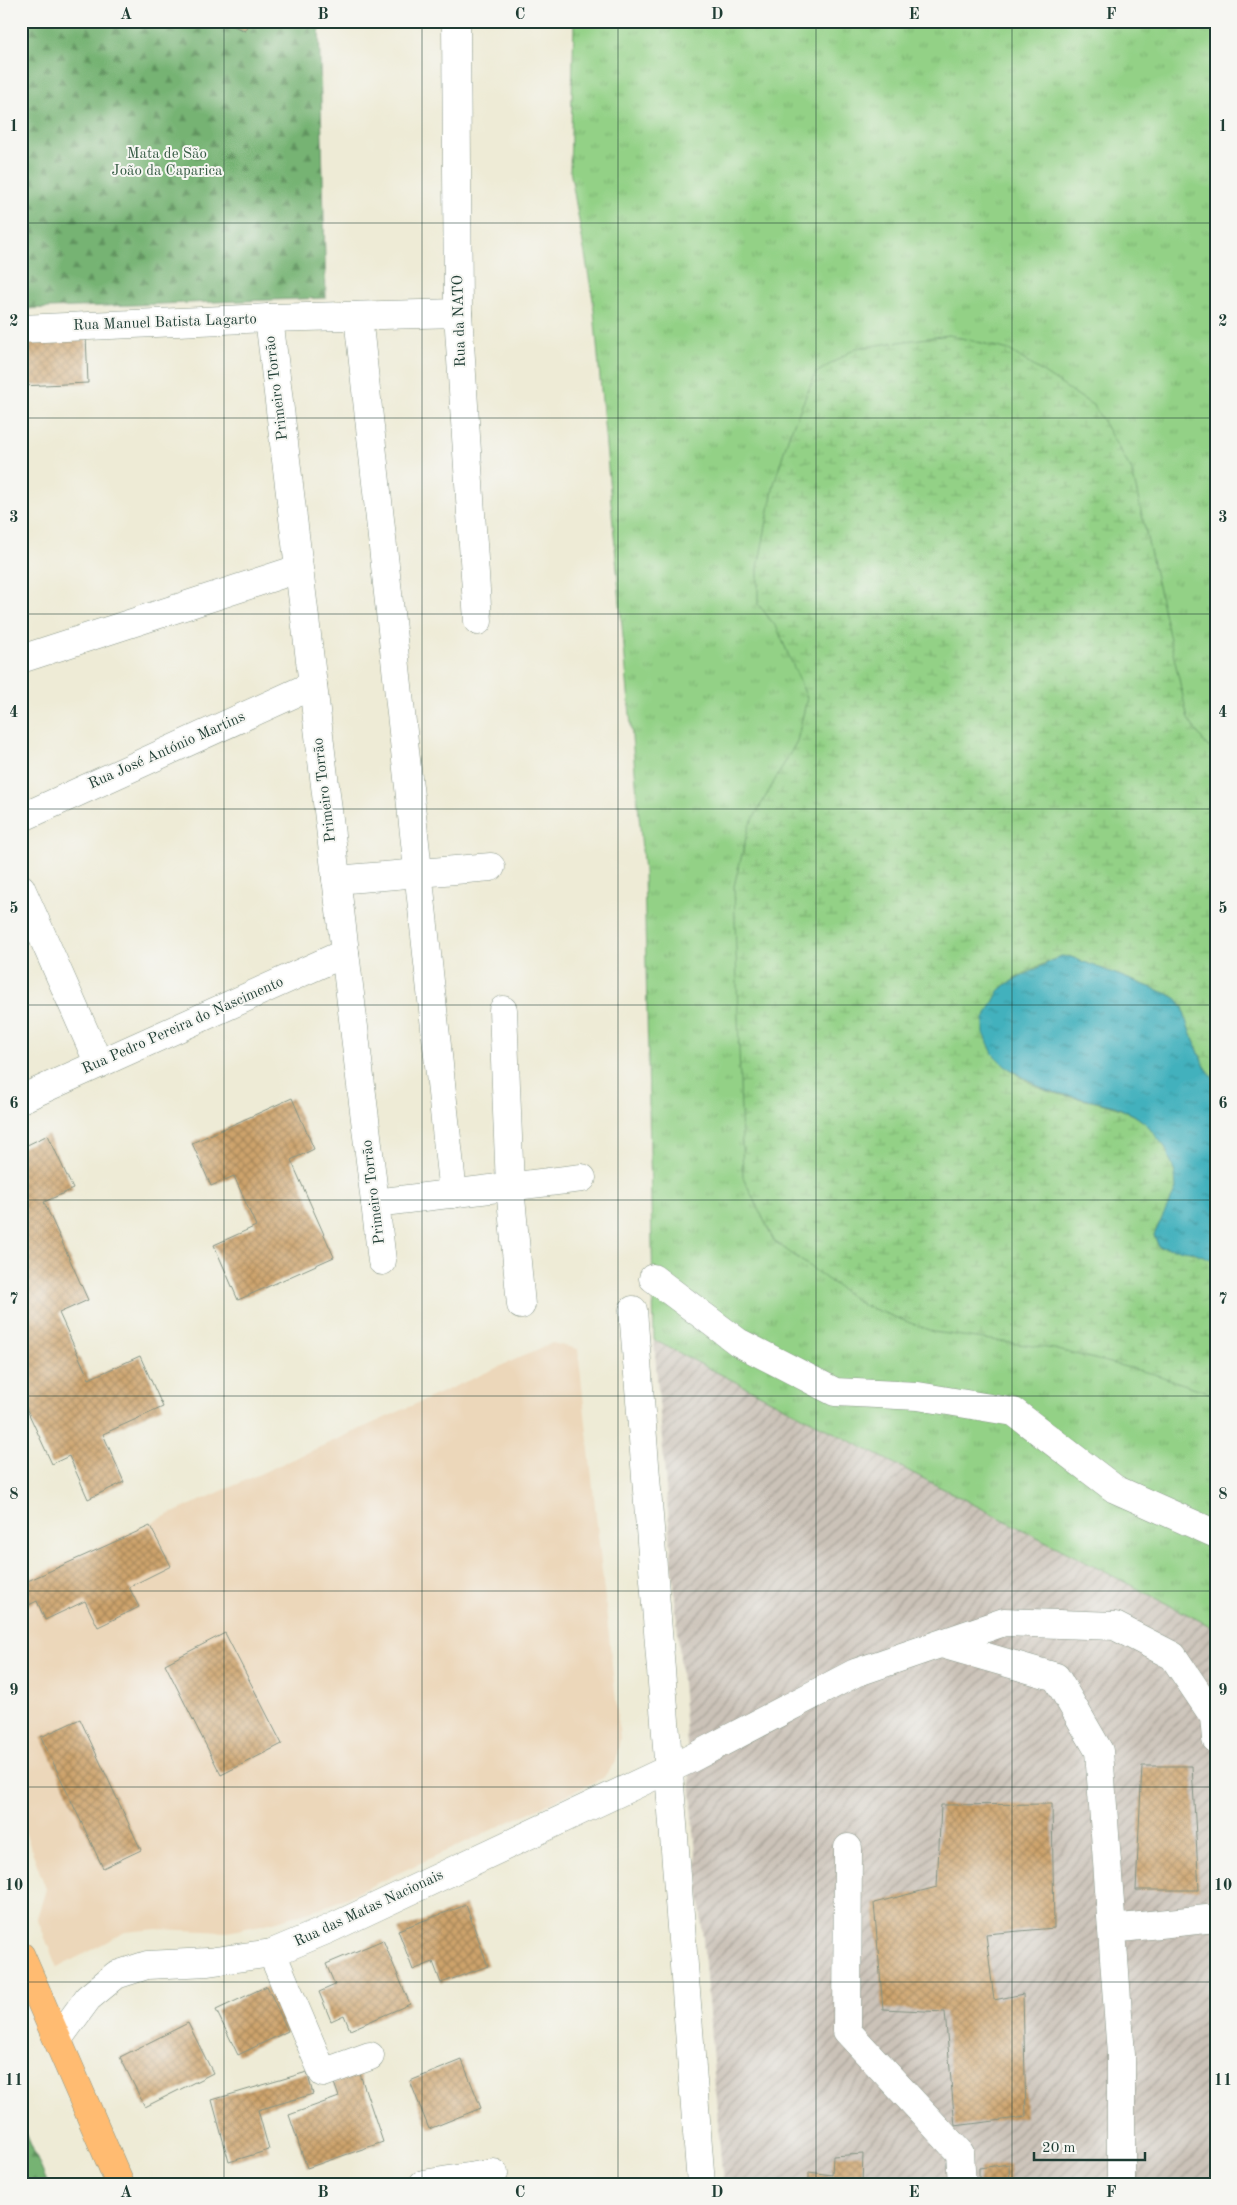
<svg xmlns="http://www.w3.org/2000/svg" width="1237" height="2205" viewBox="0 0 1237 2205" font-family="'Old Standard TT',serif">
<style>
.built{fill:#ecd7ba}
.industrial{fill:url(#industrial-furrows)}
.grass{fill:url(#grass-tufts);stroke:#59875d}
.forest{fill:url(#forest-firs);stroke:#4a7854}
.wetland{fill:url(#wetland-marsh);stroke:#59875d}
.water{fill:url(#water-ripples);stroke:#307778}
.building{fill:url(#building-cross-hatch)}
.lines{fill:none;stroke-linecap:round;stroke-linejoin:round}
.minor-casing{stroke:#869485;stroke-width:29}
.major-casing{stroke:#869485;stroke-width:29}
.minor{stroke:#fff;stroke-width:28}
.major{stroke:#ffbb71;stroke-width:28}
.grid{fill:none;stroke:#1f3d34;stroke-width:1;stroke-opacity:0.55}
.labels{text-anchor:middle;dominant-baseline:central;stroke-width:4;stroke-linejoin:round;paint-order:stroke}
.park-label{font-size:15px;fill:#365b44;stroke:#f6f6f2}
.street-label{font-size:15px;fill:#1f3d34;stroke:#f6f6f2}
.neatline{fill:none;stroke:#1f3d34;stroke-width:2}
.grid-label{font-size:16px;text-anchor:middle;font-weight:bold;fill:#1f3d34}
</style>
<defs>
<pattern id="industrial-furrows" width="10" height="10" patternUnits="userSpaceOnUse" patternTransform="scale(1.25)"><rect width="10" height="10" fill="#cbc2b8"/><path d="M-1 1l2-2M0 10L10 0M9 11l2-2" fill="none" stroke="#a49f96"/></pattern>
<pattern id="grass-tufts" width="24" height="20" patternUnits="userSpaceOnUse" patternTransform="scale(1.25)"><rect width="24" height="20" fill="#93d186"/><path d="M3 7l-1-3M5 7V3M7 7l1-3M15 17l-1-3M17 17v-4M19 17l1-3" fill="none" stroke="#7eb474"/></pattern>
<pattern id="forest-firs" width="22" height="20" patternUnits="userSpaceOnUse" patternTransform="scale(1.25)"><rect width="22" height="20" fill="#76b373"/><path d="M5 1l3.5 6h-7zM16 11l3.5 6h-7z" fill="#60935f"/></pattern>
<pattern id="wetland-marsh" width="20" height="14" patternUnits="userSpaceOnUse" patternTransform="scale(1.25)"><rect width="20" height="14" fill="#93d186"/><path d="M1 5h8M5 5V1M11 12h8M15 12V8" fill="none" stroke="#7eb474"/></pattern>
<pattern id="water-ripples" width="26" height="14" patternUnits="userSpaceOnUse" patternTransform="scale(1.25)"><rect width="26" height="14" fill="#42b1bd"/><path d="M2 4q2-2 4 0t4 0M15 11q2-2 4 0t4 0" fill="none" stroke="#37919a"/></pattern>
<pattern id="building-cross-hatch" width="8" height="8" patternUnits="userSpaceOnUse" patternTransform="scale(1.25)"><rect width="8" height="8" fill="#cda36c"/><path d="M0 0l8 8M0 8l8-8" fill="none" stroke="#a6865a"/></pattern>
</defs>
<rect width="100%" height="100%" fill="#f6f6f2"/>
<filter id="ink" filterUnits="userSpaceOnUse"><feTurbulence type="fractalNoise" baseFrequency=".02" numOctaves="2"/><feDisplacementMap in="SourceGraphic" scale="10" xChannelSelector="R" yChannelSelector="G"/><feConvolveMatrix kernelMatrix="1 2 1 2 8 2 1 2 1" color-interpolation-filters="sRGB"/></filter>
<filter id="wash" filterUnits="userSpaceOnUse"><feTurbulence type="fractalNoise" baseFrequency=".0096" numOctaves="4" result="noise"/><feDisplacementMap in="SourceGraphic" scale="20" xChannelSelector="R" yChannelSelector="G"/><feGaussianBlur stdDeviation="1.12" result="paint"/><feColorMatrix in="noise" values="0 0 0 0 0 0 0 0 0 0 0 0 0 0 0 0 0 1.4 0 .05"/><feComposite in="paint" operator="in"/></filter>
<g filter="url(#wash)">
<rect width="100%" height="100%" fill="#eeebd6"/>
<path class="built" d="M552 1343 578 1349 620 1738 616 1761 603 1778 332 1904 274 1922 228 1932 157 1929 125 1932 57 1968 37 1918 46 1889 21 1821V1581Z"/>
<path class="industrial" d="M654 1340 1216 1629V2184H723Z"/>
<path class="grass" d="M574 21H1216V1629L654 1340 644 872 593 300 570 170Z"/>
<g class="forest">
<path d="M21 21H222L245 31 249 21H319L326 298 21 309Z"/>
<path d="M21 2122 48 2184H21Z"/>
</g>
<path class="wetland" d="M949 335 1009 350 1094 406 1132 471 1188 719 1207 746 1216 751V1082L1204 1065 1187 1024 1183 1007 1177 999 1168 994 1071 957C1053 955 1013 978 999 991L993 1054C1006 1067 1029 1085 1047 1091 1093 1105 1148 1101 1169 1156 1173 1166 1178 1178 1176 1189 1173 1203 1160 1222 1154 1235L1159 1247 1191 1251 1216 1261V1395L1154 1374 1054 1349 934 1332 863 1305 774 1241 743 1177 734 886 749 826 797 741 807 698 777 628 758 604V568L774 484 789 435 816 373 856 348Z"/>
<path class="water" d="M1061 956 1071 957 1168 994 1177 999 1183 1007 1187 1024 1204 1065 1216 1082V1261L1191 1251 1159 1247 1154 1235 1176 1189 1175 1173 1165 1147 1145 1123 1134 1115 1115 1106 1045 1090 1005 1066 993 1054 984 1033V1019L999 991 1007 984Z"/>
<g id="blocks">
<g class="building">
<path d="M222 21H249L245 31Z"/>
<path d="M86 335 88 383 21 386V338Z"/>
<path d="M292 1098 314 1149 291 1160 334 1257 238 1300 214 1245 256 1226 234 1176 211 1186 192 1143Z"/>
<path d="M48 1135 73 1189 44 1202 88 1300 59 1313 89 1379 140 1356 163 1407 103 1434 124 1482 88 1499 69 1456 52 1464 21 1397V1148Z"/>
<path d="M150 1526 171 1566 129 1587 139 1607 98 1627 85 1601 45 1620 37 1601 21 1609V1584Z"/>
<path d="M225 1633 282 1744 221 1775 165 1664Z"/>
<path d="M80 1719 141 1850 103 1868 41 1737Z"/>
<path d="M1142 1766H1192L1199 1890H1136Z"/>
<path d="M1052 1804 1054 1928 986 1934 994 2000 1023 1994 1026 2117 955 2126 945 2012 883 2009 874 1903 937 1887 941 1805Z"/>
<path d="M466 1905 488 1966 441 1983 433 1962 413 1970 398 1930Z"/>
<path d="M383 1940 410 2004 350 2030 344 2015 331 2021 319 1992 335 1985 326 1964Z"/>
<path d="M267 1986 288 2031 238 2055 216 2010Z"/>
<path d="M188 2023 213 2073 145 2107 120 2057Z"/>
<path d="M462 2060 481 2108 429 2129 410 2081Z"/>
<path d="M307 2072 313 2094 258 2110 269 2150 229 2162 212 2100Z"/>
<path d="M360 2074 383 2142 307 2168 289 2115 339 2097 334 2083Z"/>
<path d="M863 2154 862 2184H809V2172L832 2175 833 2156Z"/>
<path d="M1009 2164 1010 2184H979V2168Z"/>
</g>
</g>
</g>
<g filter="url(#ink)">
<use href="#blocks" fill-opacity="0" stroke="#869485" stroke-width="1"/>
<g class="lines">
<defs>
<g id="minor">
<path d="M456 21 458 313 478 621"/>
<path d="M358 316 453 1194"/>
<path d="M269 318 382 1261"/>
<path d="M21 329 269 318 458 313"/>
<path d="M21 659 298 569"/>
<path d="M21 818 313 685"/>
<path d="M336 880 491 867"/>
<path d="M21 888 99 1064"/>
<path d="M503 1010 510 1187 521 1305"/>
<path d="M21 1099 345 953"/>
<path d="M375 1203 582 1178"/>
<path d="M653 1278 738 1342 835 1392 918 1396 1014 1412 1115 1489 1216 1534"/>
<path d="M633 1310 701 2184"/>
<path d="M942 1644 1056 1677 1099 1751 1121 2055V2184"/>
<path d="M848 1848 847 2031 960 2153 962 2184"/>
<path d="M1112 1929 1216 1918"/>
<path d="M272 1953 323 2073 370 2056"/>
<path d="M58 2039 88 1998 116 1975 147 1965 208 1962 272 1953 329 1929 688 1760 855 1673 1004 1622 1115 1626 1173 1656 1214 1717 1216 1739"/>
<path d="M423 2184 494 2173"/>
</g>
<path id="major" d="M21 1956 120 2184"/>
</defs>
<use href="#minor" class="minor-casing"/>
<use href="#major" class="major-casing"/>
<use href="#minor" class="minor"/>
<use href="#major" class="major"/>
</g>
</g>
<path class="grid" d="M224 21V2184M422 21V2184M618 21V2184M816 21V2184M1012 21V2184M21 223H1216M21 418H1216M21 614H1216M21 809H1216M21 1005H1216M21 1200H1216M21 1396H1216M21 1591H1216M21 1787H1216M21 1982H1216"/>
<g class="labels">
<g class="park-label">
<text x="167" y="154">Mata de São<tspan x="167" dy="17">João da Caparica</tspan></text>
</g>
<g class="street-label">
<text transform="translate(460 321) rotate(-92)">Rua da NATO</text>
<text transform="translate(165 323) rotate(-2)">Rua Manuel Batista Lagarto</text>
<text transform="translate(277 388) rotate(-97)">Primeiro Torrão</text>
<text transform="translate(167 751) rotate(-24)">Rua José António Martins</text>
<text transform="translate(325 790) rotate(-97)">Primeiro Torrão</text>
<text transform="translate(183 1026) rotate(-24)">Rua Pedro Pereira do Nascimento</text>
<text transform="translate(374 1192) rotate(-97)">Primeiro Torrão</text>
<text transform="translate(369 1909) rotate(-25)">Rua das Matas Nacionais</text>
</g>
</g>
<rect width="1237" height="2205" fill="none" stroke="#f6f6f2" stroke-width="55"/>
<path d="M1034 2152v8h111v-8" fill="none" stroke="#1f3d34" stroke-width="2.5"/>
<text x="1042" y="2152" font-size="15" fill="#1f3d34" stroke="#f6f6f2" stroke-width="4" paint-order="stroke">20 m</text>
<rect x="28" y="28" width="1182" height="2150" class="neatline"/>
<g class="grid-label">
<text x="126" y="19">A</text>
<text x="323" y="19">B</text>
<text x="520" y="19">C</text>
<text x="717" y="19">D</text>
<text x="914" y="19">E</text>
<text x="1111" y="19">F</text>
<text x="14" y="131">1</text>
<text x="1223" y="131">1</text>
<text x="14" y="326">2</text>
<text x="1223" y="326">2</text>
<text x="14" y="522">3</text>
<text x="1223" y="522">3</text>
<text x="14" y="717">4</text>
<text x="1223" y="717">4</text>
<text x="14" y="913">5</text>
<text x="1223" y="913">5</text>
<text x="14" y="1108">6</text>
<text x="1223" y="1108">6</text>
<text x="14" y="1304">7</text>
<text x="1223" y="1304">7</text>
<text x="14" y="1499">8</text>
<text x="1223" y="1499">8</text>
<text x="14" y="1695">9</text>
<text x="1223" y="1695">9</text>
<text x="14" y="1890">10</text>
<text x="1223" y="1890">10</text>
<text x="14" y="2085">11</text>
<text x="1223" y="2085">11</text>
<text x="126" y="2197">A</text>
<text x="323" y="2197">B</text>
<text x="520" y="2197">C</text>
<text x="717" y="2197">D</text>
<text x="914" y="2197">E</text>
<text x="1111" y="2197">F</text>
</g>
</svg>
